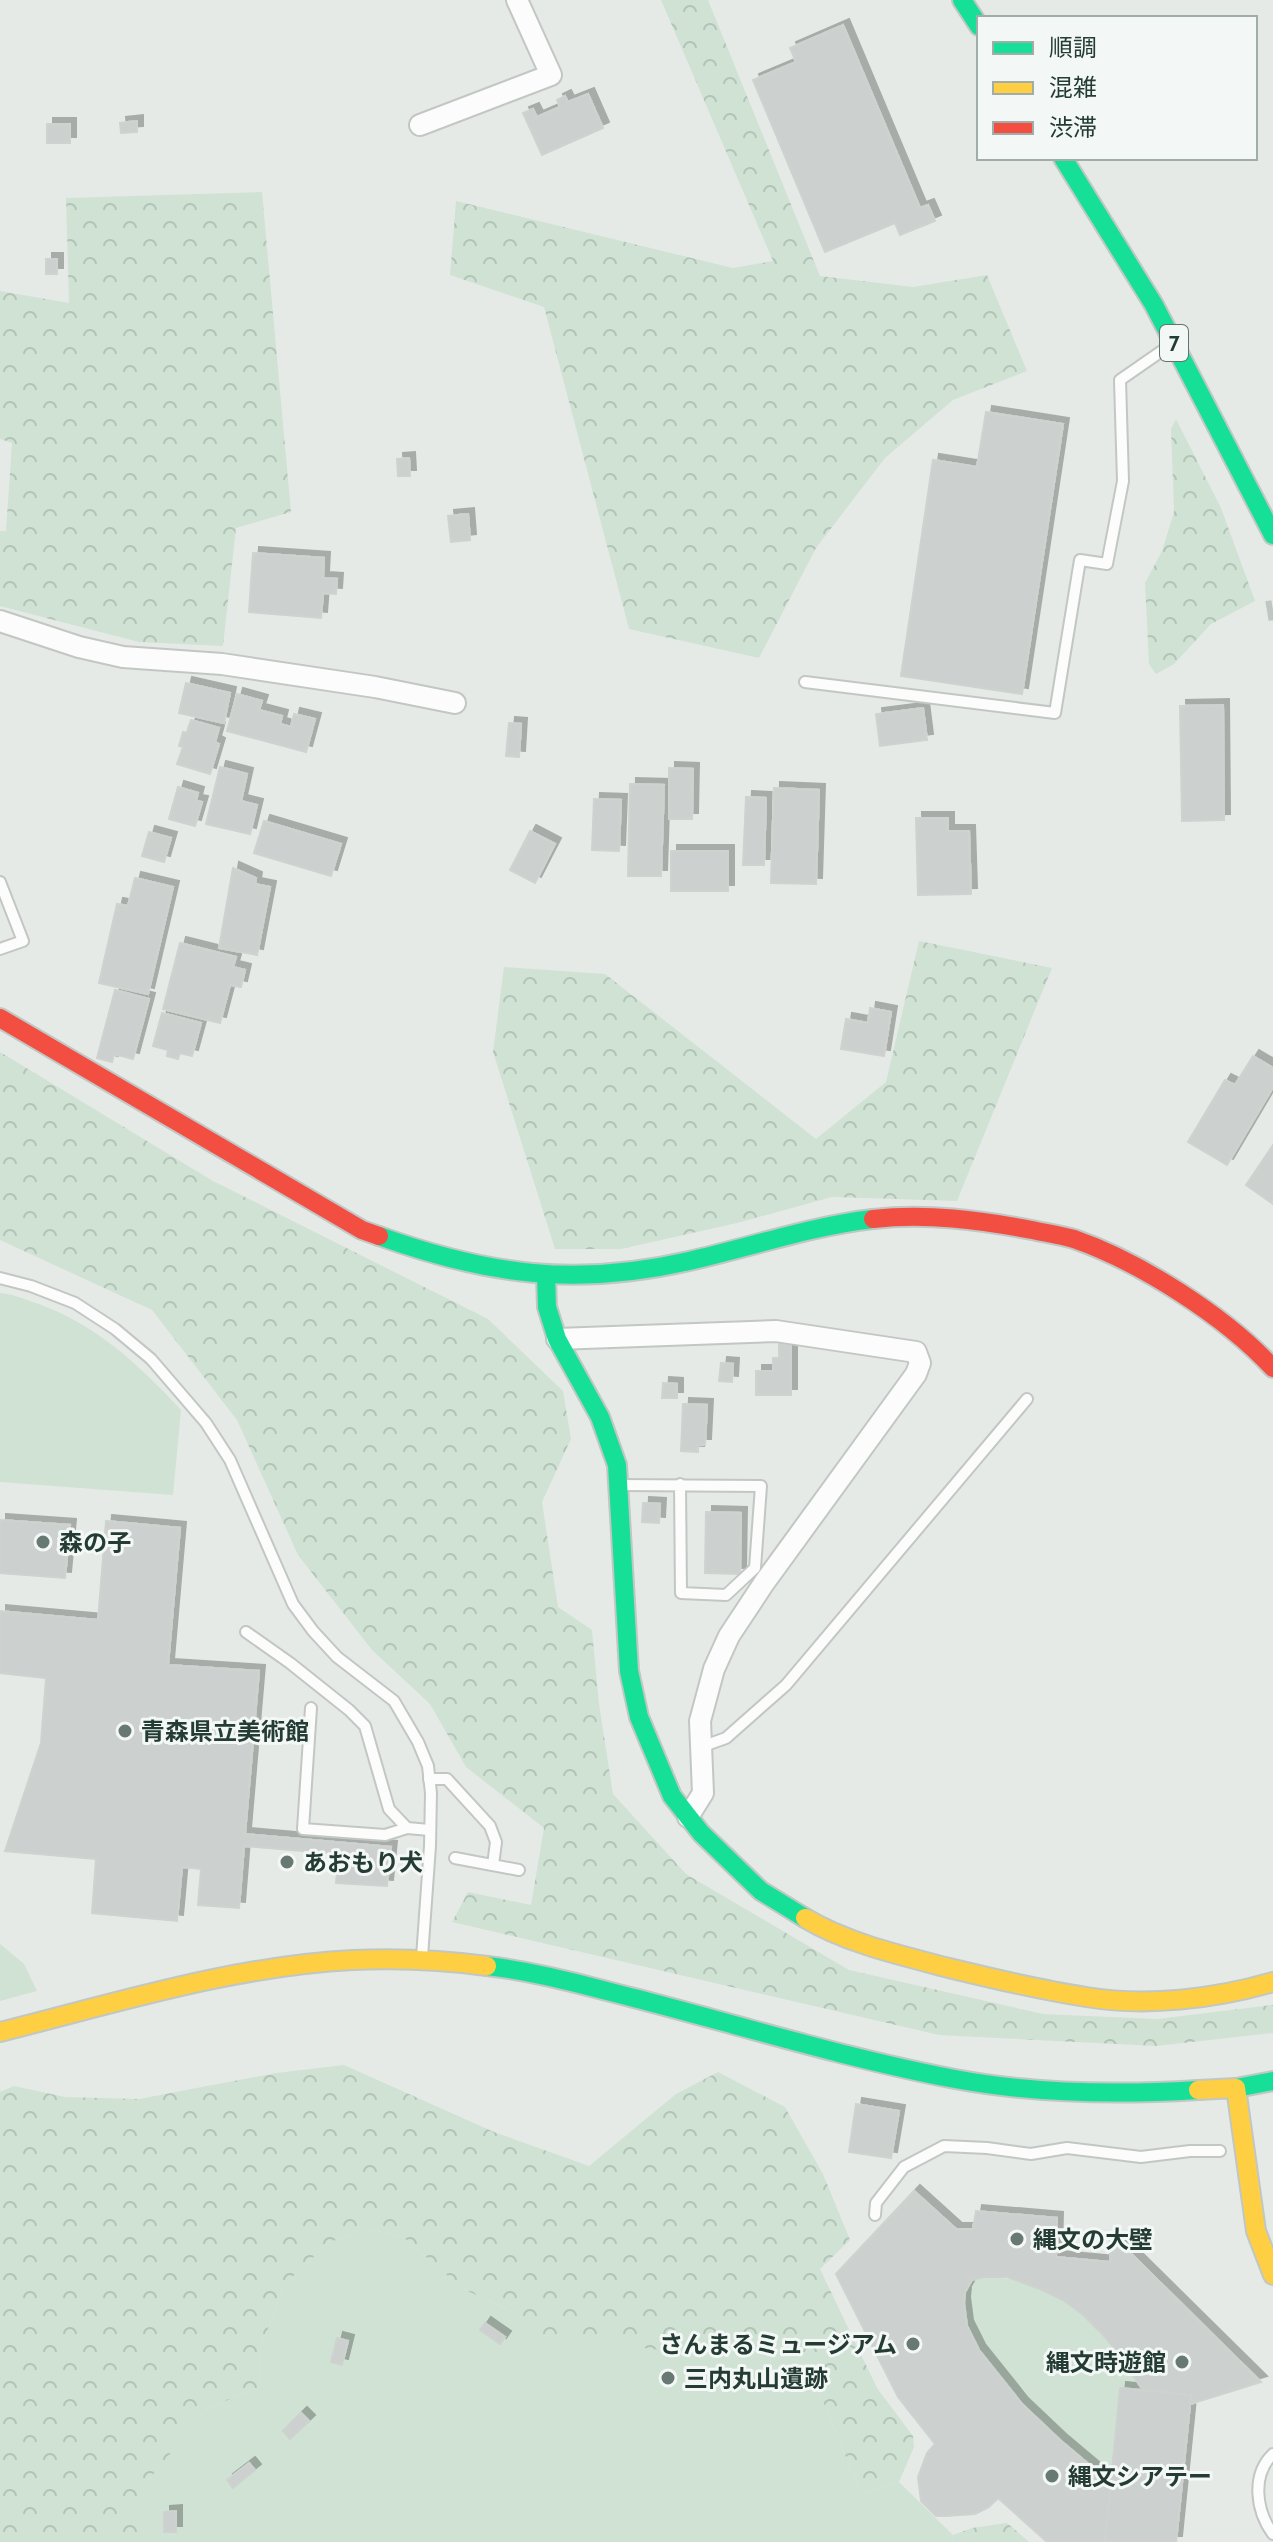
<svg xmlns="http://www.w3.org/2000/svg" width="1273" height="2542" viewBox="0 0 1273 2542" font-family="Cabin,'Noto Sans JP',sans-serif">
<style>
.green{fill:#d0e2d4}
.forest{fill:url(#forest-crowns)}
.building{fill:#ccd1cf;stroke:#ced3d0;stroke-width:2;filter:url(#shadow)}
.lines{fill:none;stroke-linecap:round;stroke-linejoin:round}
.street-tunnel{stroke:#bec7c3;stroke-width:20;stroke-dasharray:20 10;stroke-linecap:butt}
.lane-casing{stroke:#c2c7c4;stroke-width:14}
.street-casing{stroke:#c2c7c4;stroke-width:24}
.fast-casing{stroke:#c0c7c4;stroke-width:22}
.slow-casing{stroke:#c0c7c4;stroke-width:22}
.jam-casing{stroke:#c0c7c4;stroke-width:22}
.lane{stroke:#fbfcfb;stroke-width:10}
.street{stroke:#fbfcfb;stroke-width:20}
.fast{stroke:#16e098;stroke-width:18}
.slow{stroke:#ffcf43;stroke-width:18}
.jam{stroke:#f24e42;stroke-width:18}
.poi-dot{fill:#687973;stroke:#f3f8f6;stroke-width:3}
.labels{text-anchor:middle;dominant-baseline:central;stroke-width:6;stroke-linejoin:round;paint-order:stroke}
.shield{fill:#f3f8f6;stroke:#62746e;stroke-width:2}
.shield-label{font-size:22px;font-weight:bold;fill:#243c34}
.poi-label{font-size:24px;font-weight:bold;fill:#243c34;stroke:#f3f8f6;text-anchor:start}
</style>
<defs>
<pattern id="forest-crowns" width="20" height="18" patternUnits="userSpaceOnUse" patternTransform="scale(2)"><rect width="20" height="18" fill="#d0e2d4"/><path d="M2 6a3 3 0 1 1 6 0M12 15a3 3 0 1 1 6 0" fill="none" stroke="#b2c3b7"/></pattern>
<filter id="shadow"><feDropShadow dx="6" dy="-6" stdDeviation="0" flood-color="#0004"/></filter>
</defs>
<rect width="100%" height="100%" fill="#e5eae7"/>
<g class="green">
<path d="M0 1293C13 1294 24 1299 36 1303 96 1324 139 1365 181 1410L173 1495 0 1482Z"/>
<path d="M0 1944 24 1964 37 1991 0 2001Z"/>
<path d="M373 2230 403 2237 463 2289 513 2312 543 2335 699 2347 749 2334 809 2367 861 2494 899 2482 953 2535 952 2542H142V2488L207 2409 259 2387 260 2351 284 2285 329 2242Z"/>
<path d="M984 2277C1061 2277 1104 2332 1143 2390L1120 2388 1111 2483C1067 2447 934 2344 972 2280Z"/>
</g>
<g class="forest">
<path d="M661 0H708L820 276 913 287 987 275 1027 371 953 400 885 458 816 548 759 658 629 629 544 307 450 275 456 201 733 268 773 261Z"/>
<path d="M262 192 291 512 236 528 223 646 139 642 0 606V531H6L12 443 0 439V291L69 303 66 198Z"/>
<path d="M1176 419 1221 508 1255 601 1211 624 1174 664 1156 674 1149 664 1145 583 1162 551 1174 512 1171 429Z"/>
<path d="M919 941 1052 968 957 1201 832 1197 737 1223 621 1249H555L493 1052 504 967 605 974 816 1139 886 1082Z"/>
<path d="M0 1052 213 1181 488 1319 563 1391 571 1439 542 1502 558 1607 592 1630 599 1704 613 1794 686 1874 849 1970 1043 2014 1157 2019 1273 2005V2033L1156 2046 939 2035 452 1922 468 1892 531 1905 544 1828 466 1767 430 1704 372 1650 298 1555 237 1420 152 1310 0 1240Z"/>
<path d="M344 2065 494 2132 589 2166 676 2094 718 2072 785 2107 823 2174 850 2240 820 2269 877 2388 913 2436 914 2447 899 2482 861 2494 809 2367 749 2334 699 2347 660 2350 543 2335 513 2312 463 2289 403 2237 373 2230 329 2242 284 2285 260 2351 259 2387 207 2409 142 2488V2542H0V2092L14 2086 65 2097 139 2099 276 2073Z"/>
<path d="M1007 2523 1029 2542H952L953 2535 972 2528Z"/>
</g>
<g class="building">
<path d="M843 25 920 208 928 205 935 221 900 235 895 223 825 252 753 80 796 62 790 48Z"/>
<path d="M588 94 603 128 542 155 523 113 533 109 537 117 560 107 557 100 565 96 568 102Z"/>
<path d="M137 121V132L121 133 120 123Z"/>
<rect x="47" y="124" width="23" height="19"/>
<rect x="46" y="259" width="11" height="15"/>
<path d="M986 412 1063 424 1022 694 901 676 933 460 977 467Z"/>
<path d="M409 458 410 476H398L397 459Z"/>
<path d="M468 514 470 540 451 542 448 516Z"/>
<path d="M253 553 324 558 323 578 337 579 336 594 323 593 321 618 249 612Z"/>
<path d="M186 683 230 693 224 723 179 713Z"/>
<path d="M237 694 262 701 259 710 282 716 280 724 291 727 294 714 315 719 306 752 227 731Z"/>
<path d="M1223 705 1224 820 1182 821 1180 706Z"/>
<path d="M923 708 927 740 880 746 876 714Z"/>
<path d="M191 720 219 728 215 742 219 744 210 774 177 764 183 747 179 746 183 732 187 733Z"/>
<path d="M509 723 521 724 519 757 506 756Z"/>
<path d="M220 767 247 774 241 801 257 805 250 834 206 824Z"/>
<path d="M669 768 693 769 692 819H669Z"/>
<path d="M630 784 664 785 661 876H628Z"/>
<path d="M178 787 198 793 196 801 202 802 195 826 169 819Z"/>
<path d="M774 788 819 790 816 884 771 883Z"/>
<path d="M746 797 766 798 764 865H743Z"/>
<path d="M594 799 621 800 619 851 592 850Z"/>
<path d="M916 818H948V831H969L971 894 918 895Z"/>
<path d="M264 821 341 844 331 876 254 853Z"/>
<path d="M530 831 555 844 535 883 510 870Z"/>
<path d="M149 832 171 838 164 862 142 856Z"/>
<rect x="671" y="851" width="57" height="40"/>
<path d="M233 868 256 878 255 884 270 887 257 955 219 948Z"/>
<path d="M135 878 173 887 148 994 99 983 117 904 128 906Z"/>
<path d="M180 943 236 957 233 967 245 970 241 987 230 985 220 1023 163 1009Z"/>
<path d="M115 990 149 999 133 1059 114 1054 112 1062 97 1058Z"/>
<path d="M870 1008 891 1012 884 1056 841 1049 846 1019 868 1023Z"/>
<path d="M162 1013 201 1023 192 1056 180 1053 178 1059 167 1056 168 1050 153 1046Z"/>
<path d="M1253 1056 1273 1068V1087L1227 1165 1188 1142 1225 1080 1235 1085Z"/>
<path d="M1273 1145V1204L1246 1185Z"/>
<path d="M779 1344H791V1395H756V1371H773V1358H779Z"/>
<path d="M721 1363 733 1364 732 1382 719 1381Z"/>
<path d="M663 1383 677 1384V1398H662Z"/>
<path d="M683 1404 707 1405 705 1445H698V1452L681 1451Z"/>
<path d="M643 1503 660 1504 659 1523 642 1522Z"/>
<path d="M706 1512 741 1513 740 1574 705 1573Z"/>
<path d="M0 1520 70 1525 65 1578 0 1573Z"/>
<path d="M106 1521 180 1528 168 1665 259 1671 245 1834 391 1847 387 1886 336 1883 339 1854 244 1846 239 1908 198 1905 201 1869 182 1867 177 1921 92 1913 96 1859 5 1851 41 1743 46 1678 0 1673V1611L98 1620Z"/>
<path d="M856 2104 899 2111 891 2158 849 2152Z"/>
<path d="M914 2191 956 2229H973L976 2211 1057 2218 1056 2257 1110 2262V2233L1261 2382 1190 2404 1191 2395 1143 2390 1114 2348 1102 2334 1083 2315 1063 2300 1040 2289 1007 2277H984L972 2280 965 2292 964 2303 967 2326 979 2350 1022 2404 1060 2440 1111 2483 1105 2542H1047L998 2498 989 2507 975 2514 946 2516H936L921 2501 918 2477 927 2453 935 2444 898 2397 836 2274Z"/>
<path d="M485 2323 505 2337 500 2344 480 2330Z"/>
<path d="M337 2338 348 2341 342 2365 331 2362Z"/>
<path d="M1120 2388 1191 2395 1176 2542H1105Z"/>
<path d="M301 2413 309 2421 290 2439 283 2431Z"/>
<path d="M249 2463 255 2470 233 2488 227 2480Z"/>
<path d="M176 2511V2532H164V2512Z"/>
</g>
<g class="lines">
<path class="street-tunnel" d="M1267 611 1273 610"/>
<defs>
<g id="lane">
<path d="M805 682 1055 713 1080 560 1107 564 1123 481 1120 380 1169 346"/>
<path d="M0 882 23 941 0 949"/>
<path d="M0 1278 31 1286 75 1303 115 1329 151 1359 206 1423 230 1460 293 1604 313 1631 337 1657 394 1701 418 1742 428 1766 431 1793 430 1846 422 1957"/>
<path d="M620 1485 761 1486 755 1568 726 1595 681 1593 680 1484"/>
<path d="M246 1632 290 1663 349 1710 365 1726 389 1809 407 1828 430 1830"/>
<path d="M311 1708 303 1829 385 1835 407 1828"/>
<path d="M701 1747 726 1738 786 1685 1027 1399"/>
<path d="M429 1779H447L490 1826 496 1842 493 1865"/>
<path d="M455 1858 519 1870"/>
<path d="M875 2215 876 2203 904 2167 944 2146 987 2148 1031 2154 1067 2148 1141 2157 1190 2151H1220"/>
<path d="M1273 2454C1251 2475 1256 2511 1273 2534"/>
</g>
<g id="street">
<path d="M420 125 551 75 517 0"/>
<path d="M0 621 79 647 123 657 222 664 375 687 455 703"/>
<path d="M557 1339 776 1331 916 1352 920 1363 916 1374 764 1583 729 1636 714 1669 700 1721 703 1793 688 1817"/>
</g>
<g id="fast">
<path d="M962 0 979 26"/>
<path d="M1063 158 1154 305 1273 535"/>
<path d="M379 1236C488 1275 576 1287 689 1261 751 1247 811 1226 873 1219"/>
<path d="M546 1275 547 1307 557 1339 600 1417 617 1465 629 1671 639 1717 672 1796 701 1833 761 1891 805 1918"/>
<path d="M487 1966C540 1972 590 1987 642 2000 745 2027 850 2059 955 2079 1035 2094 1117 2095 1198 2090"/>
<path d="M1236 2088 1273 2081"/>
</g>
<g id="slow">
<path d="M805 1918C846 1943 903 1956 949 1968 994 1979 1040 1990 1086 1997 1147 2007 1214 1999 1273 1982"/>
<path d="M0 2032C116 2003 233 1966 353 1960 398 1958 443 1960 487 1966"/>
<path d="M1198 2090 1236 2088 1256 2231 1273 2275"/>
</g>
<g id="jam">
<path d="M0 1018 362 1230 379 1236"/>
<path d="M873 1219C926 1213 980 1220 1032 1230 1046 1233 1060 1235 1074 1239 1140 1262 1225 1316 1273 1368"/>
</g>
</defs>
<use href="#lane" class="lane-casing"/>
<use href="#street" class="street-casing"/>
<use href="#fast" class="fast-casing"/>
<use href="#slow" class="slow-casing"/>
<use href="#jam" class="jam-casing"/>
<use href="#lane" class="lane"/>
<use href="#street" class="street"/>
<use href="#fast" class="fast"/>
<use href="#slow" class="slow"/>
<use href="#jam" class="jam"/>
</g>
<g class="poi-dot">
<circle cx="43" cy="1542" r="8"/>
<circle cx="125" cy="1731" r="8"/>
<circle cx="287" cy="1862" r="8"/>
<circle cx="1017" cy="2239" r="8"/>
<circle cx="913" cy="2344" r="8"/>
<circle cx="1182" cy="2362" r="8"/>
<circle cx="668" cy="2378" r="8"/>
<circle cx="1052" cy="2476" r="8"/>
</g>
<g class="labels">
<rect class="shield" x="1160" y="325" width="28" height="36" rx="6"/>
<g class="shield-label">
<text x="1174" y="343">7</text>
</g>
<g class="poi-label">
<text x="59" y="1542">森の子</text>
<text x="141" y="1731">青森県立美術館</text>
<text x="303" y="1862">あおもり犬</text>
<text x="1033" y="2239">縄文の大壁</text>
<text x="897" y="2344" text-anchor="end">さんまるミュージアム</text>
<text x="1166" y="2362" text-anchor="end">縄文時遊館</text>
<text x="684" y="2378">三内丸山遺跡</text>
<text x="1068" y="2476">縄文シアテー</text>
</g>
</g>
<rect x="977" y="16" width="280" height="144" fill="#f3f8f6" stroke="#a0ada8" stroke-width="2"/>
<rect x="993" y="42" width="40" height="12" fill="#16e098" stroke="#a0ada8" stroke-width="2"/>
<text x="1049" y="56" font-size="24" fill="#243c34">順調</text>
<rect x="993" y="82" width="40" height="12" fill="#ffcf43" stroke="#a0ada8" stroke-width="2"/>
<text x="1049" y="96" font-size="24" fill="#243c34">混雑</text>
<rect x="993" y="122" width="40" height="12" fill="#f24e42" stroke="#a0ada8" stroke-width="2"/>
<text x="1049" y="136" font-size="24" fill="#243c34">渋滞</text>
</svg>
